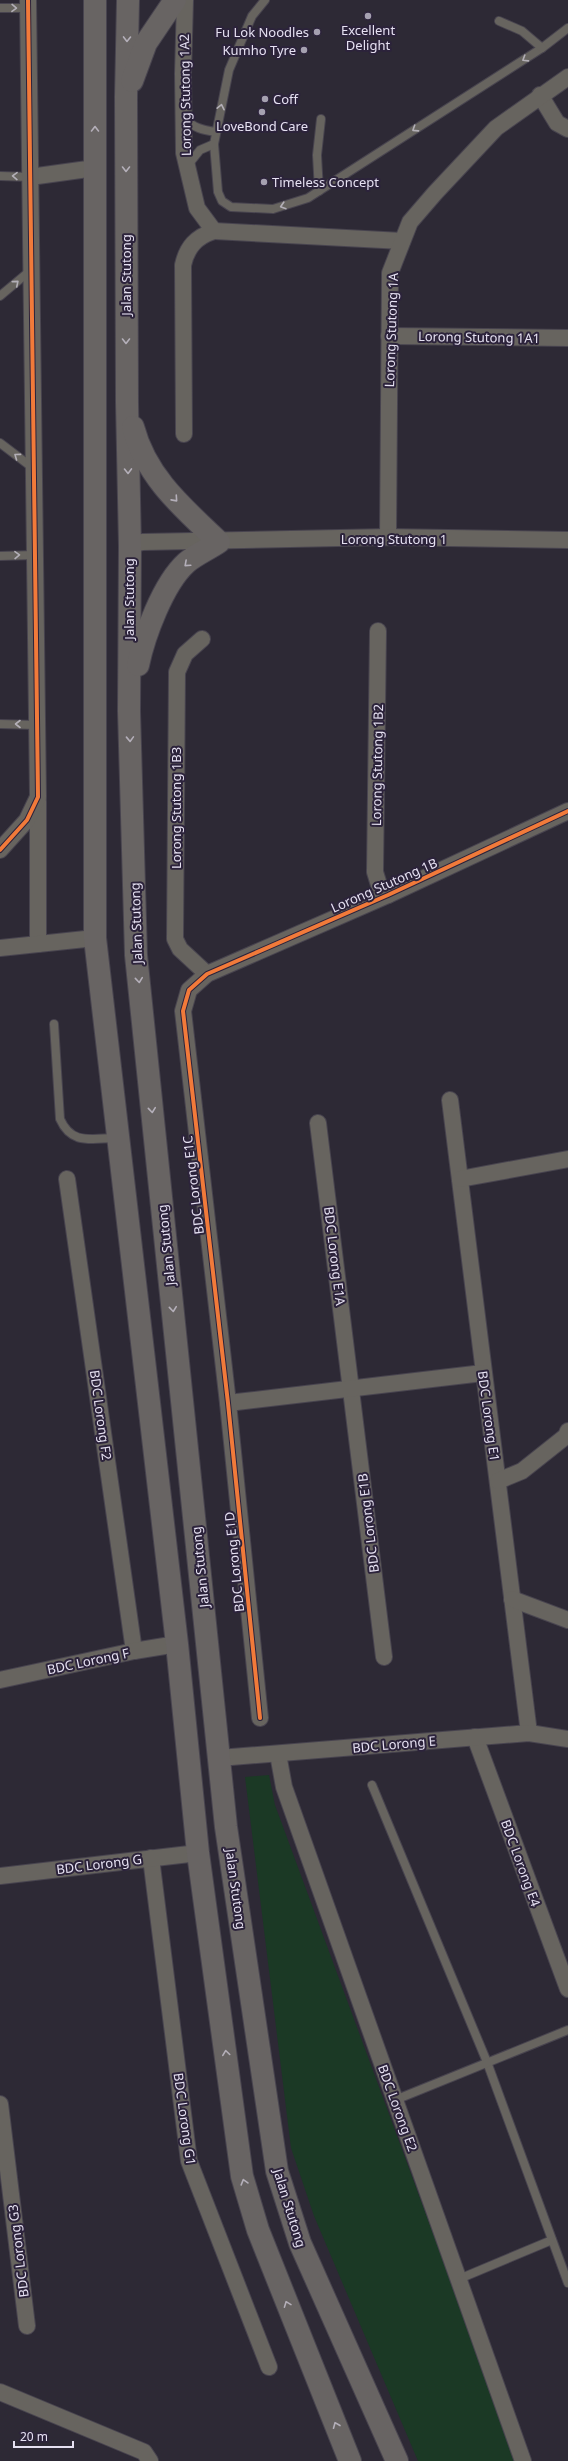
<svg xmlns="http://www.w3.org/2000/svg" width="568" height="2461" viewBox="0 0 568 2461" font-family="'Noto Sans',sans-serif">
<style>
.green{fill:#1b3925}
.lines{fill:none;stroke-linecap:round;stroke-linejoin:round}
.service-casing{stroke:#48444f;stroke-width:10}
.minor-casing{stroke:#48444f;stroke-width:18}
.primary-casing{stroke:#48444f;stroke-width:24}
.service{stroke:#67645f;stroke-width:8}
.minor{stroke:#67645f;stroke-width:16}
.primary{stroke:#686463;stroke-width:22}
.cycleway-casing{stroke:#2c233b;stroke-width:6}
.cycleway{stroke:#f17a3a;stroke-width:4}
.oneway{stroke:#b3afb7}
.oneway2{stroke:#b4afb9}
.poi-dot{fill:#a5a1b0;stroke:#2c233b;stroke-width:1.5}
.labels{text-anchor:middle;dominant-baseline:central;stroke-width:4;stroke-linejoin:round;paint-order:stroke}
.poi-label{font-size:13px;fill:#e6e1f2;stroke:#2c233b}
.street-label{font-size:13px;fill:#e6e1f2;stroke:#2c233b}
</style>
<rect width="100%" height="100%" fill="#2d2935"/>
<path class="green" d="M269 1775 275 1805 517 2461H418L314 2216 291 2148 245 1777Z"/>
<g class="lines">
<defs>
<g id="service">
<path d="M265 0 252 16 229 70 214 144 218 192 222 201 231 207 273 209 308 198 542 48 568 28"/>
<path d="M0 8H28"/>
<path d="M499 21 522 31 542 48"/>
<path d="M185 118C193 128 203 130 216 132"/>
<path d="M188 165 200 150 214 144"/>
<path d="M0 176 30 177"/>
<path d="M319 191 317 155 321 119"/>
<path d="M0 296 31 270"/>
<path d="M0 443 33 468"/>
<path d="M0 556 35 555"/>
<path d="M0 724 36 725"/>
<path d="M54 1024 60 1119C72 1146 92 1138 118 1138"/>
<path d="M372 1785 487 2062 568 2283"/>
<path d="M395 2100 568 2030"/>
<path d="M459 2279 552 2240"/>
</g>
<g id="minor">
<path d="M540 95 557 123 568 129"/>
<path d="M30 177 95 168"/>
<path d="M214 231 402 241"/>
<path d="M389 336 568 338"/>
<path d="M184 434 183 265C187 247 196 237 214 231L197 208 184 153 183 74 185 0"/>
<path d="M388 537 390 273 410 222 435 193 496 128 568 77"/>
<path d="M130 546 142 542 388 537 568 540"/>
<path d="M378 631 375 872 379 885 388 895"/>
<path d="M202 639 185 654 177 672 175 939 180 949 207 974"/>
<path d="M38 801V944"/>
<path d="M0 850 27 820 38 797 28 0"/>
<path d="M0 948 95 938"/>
<path d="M450 1100 529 1733"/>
<path d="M318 1123 384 1657"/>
<path d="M67 1179 134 1651"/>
<path d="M460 1179 568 1159"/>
<path d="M228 1403 483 1373"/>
<path d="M498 1481 522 1471 566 1436 568 1431"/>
<path d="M512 1599 568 1620"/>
<path d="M0 1680 134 1651 177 1644"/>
<path d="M260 1718 228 1403 183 1011 189 990 207 974 388 895 568 811"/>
<path d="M475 1737 568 1989"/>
<path d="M278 1754 284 1787 523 2461"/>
<path d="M219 1758 529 1733 568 1739"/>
<path d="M151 1858 189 2161 269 2367"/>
<path d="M0 1876 198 1853"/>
<path d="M0 2104 27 2326"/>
<path d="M0 2392 144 2452 150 2461"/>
</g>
<g id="primary">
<path d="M95 0V938L177 1644 198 1853 242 2176 258 2230 350 2461"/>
<path d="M128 0 126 97 127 403 130 546 129 711 136 955 226 1827 277 2171 300 2243 397 2461"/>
<path d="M132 81 146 43 175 0"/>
<path d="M133 427C146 477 183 508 219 542 209 549 195 555 186 563 163 584 144 636 138 665"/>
</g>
</defs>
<use href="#service" class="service-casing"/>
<use href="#minor" class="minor-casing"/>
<use href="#primary" class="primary-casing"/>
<use href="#service" class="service"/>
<use href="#minor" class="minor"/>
<use href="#primary" class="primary"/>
<defs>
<g id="cycleway">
<path d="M0 850 27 820 38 797 28 0"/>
<path d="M260 1718 228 1403 183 1011 189 990 207 974 388 895 568 811"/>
</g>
</defs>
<use href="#cycleway" class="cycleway-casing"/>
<use href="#cycleway" class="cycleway"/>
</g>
<defs><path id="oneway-chevron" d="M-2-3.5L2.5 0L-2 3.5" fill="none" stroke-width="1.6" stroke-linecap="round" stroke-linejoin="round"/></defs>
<g class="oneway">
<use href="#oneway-chevron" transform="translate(14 8) rotate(1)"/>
<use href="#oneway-chevron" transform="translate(525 59) rotate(148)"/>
<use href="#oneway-chevron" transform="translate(221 107) rotate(-78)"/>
<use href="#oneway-chevron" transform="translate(415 129) rotate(147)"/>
<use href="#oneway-chevron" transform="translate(15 176) rotate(-179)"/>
<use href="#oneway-chevron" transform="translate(283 206) rotate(163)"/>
<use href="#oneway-chevron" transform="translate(16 283) rotate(-40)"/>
<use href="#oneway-chevron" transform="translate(17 456) rotate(-144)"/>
<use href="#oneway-chevron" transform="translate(17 555) rotate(-1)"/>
<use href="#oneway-chevron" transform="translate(18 724) rotate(-180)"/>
</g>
<g class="oneway2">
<use href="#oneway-chevron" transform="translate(127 39) rotate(91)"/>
<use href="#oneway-chevron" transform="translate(95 129) rotate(-90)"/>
<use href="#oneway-chevron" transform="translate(126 169) rotate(90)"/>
<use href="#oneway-chevron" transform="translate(126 341) rotate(90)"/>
<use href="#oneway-chevron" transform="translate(128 471) rotate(89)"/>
<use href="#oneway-chevron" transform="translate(175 499) rotate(48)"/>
<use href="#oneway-chevron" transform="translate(187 564) rotate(138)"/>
<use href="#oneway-chevron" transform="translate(130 739) rotate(88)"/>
<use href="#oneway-chevron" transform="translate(139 980) rotate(84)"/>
<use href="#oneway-chevron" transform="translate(152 1110) rotate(84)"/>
<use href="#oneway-chevron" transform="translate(173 1309) rotate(84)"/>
<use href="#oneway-chevron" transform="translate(226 2053) rotate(-98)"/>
<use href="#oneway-chevron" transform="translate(244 2182) rotate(-106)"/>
<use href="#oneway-chevron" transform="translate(287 2304) rotate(-111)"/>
<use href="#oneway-chevron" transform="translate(336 2425) rotate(-112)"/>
</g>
<g class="poi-dot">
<circle cx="368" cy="16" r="4"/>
<circle cx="317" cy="32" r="4"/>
<circle cx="304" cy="50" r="4"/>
<circle cx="265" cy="99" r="4"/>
<circle cx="262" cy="112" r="4"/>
<circle cx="264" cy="182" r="4"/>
</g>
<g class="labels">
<g class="poi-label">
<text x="368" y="30">Excellent<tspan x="368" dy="15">Delight</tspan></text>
<text x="309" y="32" text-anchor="end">Fu Lok Noodles</text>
<text x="296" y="50" text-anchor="end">Kumho Tyre</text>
<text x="273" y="99" text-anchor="start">Coff</text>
<text x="262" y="126">LoveBond Care</text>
<text x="272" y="182" text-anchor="start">Timeless Concept</text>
</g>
<g class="street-label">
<text transform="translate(185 95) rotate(-91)">Lorong Stutong 1A2</text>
<text transform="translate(126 275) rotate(-90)">Jalan Stutong</text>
<text transform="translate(391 330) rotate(-88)">Lorong Stutong 1A</text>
<text transform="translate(479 337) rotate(1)">Lorong Stutong 1A1</text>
<text x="394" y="539">Lorong Stutong 1</text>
<text transform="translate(129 599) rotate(-90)">Jalan Stutong</text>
<text transform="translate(377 765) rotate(-89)">Lorong Stutong 1B2</text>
<text transform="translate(176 808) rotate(-90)">Lorong Stutong 1B3</text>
<text transform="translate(384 885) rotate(-24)">Lorong Stutong 1B</text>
<text transform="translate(136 923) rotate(-92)">Jalan Stutong</text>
<text transform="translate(193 1185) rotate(-97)">BDC Lorong E1C</text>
<text transform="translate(166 1245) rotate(-96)">Jalan Stutong</text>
<text transform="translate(335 1256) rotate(83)">BDC Lorong E1A</text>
<text transform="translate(101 1415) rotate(82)">BDC Lorong F2</text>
<text transform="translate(489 1416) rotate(82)">BDC Lorong E1</text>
<text transform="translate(368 1523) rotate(-97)">BDC Lorong E1B</text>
<text transform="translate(234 1562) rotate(-96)">BDC Lorong E1D</text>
<text transform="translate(200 1567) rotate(-96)">Jalan Stutong</text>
<text transform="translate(88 1661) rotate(-12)">BDC Lorong F</text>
<text transform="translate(394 1744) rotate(-5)">BDC Lorong E</text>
<text transform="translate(521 1863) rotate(70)">BDC Lorong E4</text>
<text transform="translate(99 1864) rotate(-7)">BDC Lorong G</text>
<text transform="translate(236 1889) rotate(82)">Jalan Stutong</text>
<text transform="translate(398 2108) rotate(70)">BDC Lorong E2</text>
<text transform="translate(185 2119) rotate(82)">BDC Lorong G1</text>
<text transform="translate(290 2208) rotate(73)">Jalan Stutong</text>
<text transform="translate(18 2251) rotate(-97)">BDC Lorong G3</text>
</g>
</g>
<path d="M14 2441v6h59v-6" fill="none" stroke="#e6e1f2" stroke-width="2"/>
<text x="20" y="2441" font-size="12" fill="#e6e1f2" stroke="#2c233b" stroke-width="3" paint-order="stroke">20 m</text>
</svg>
